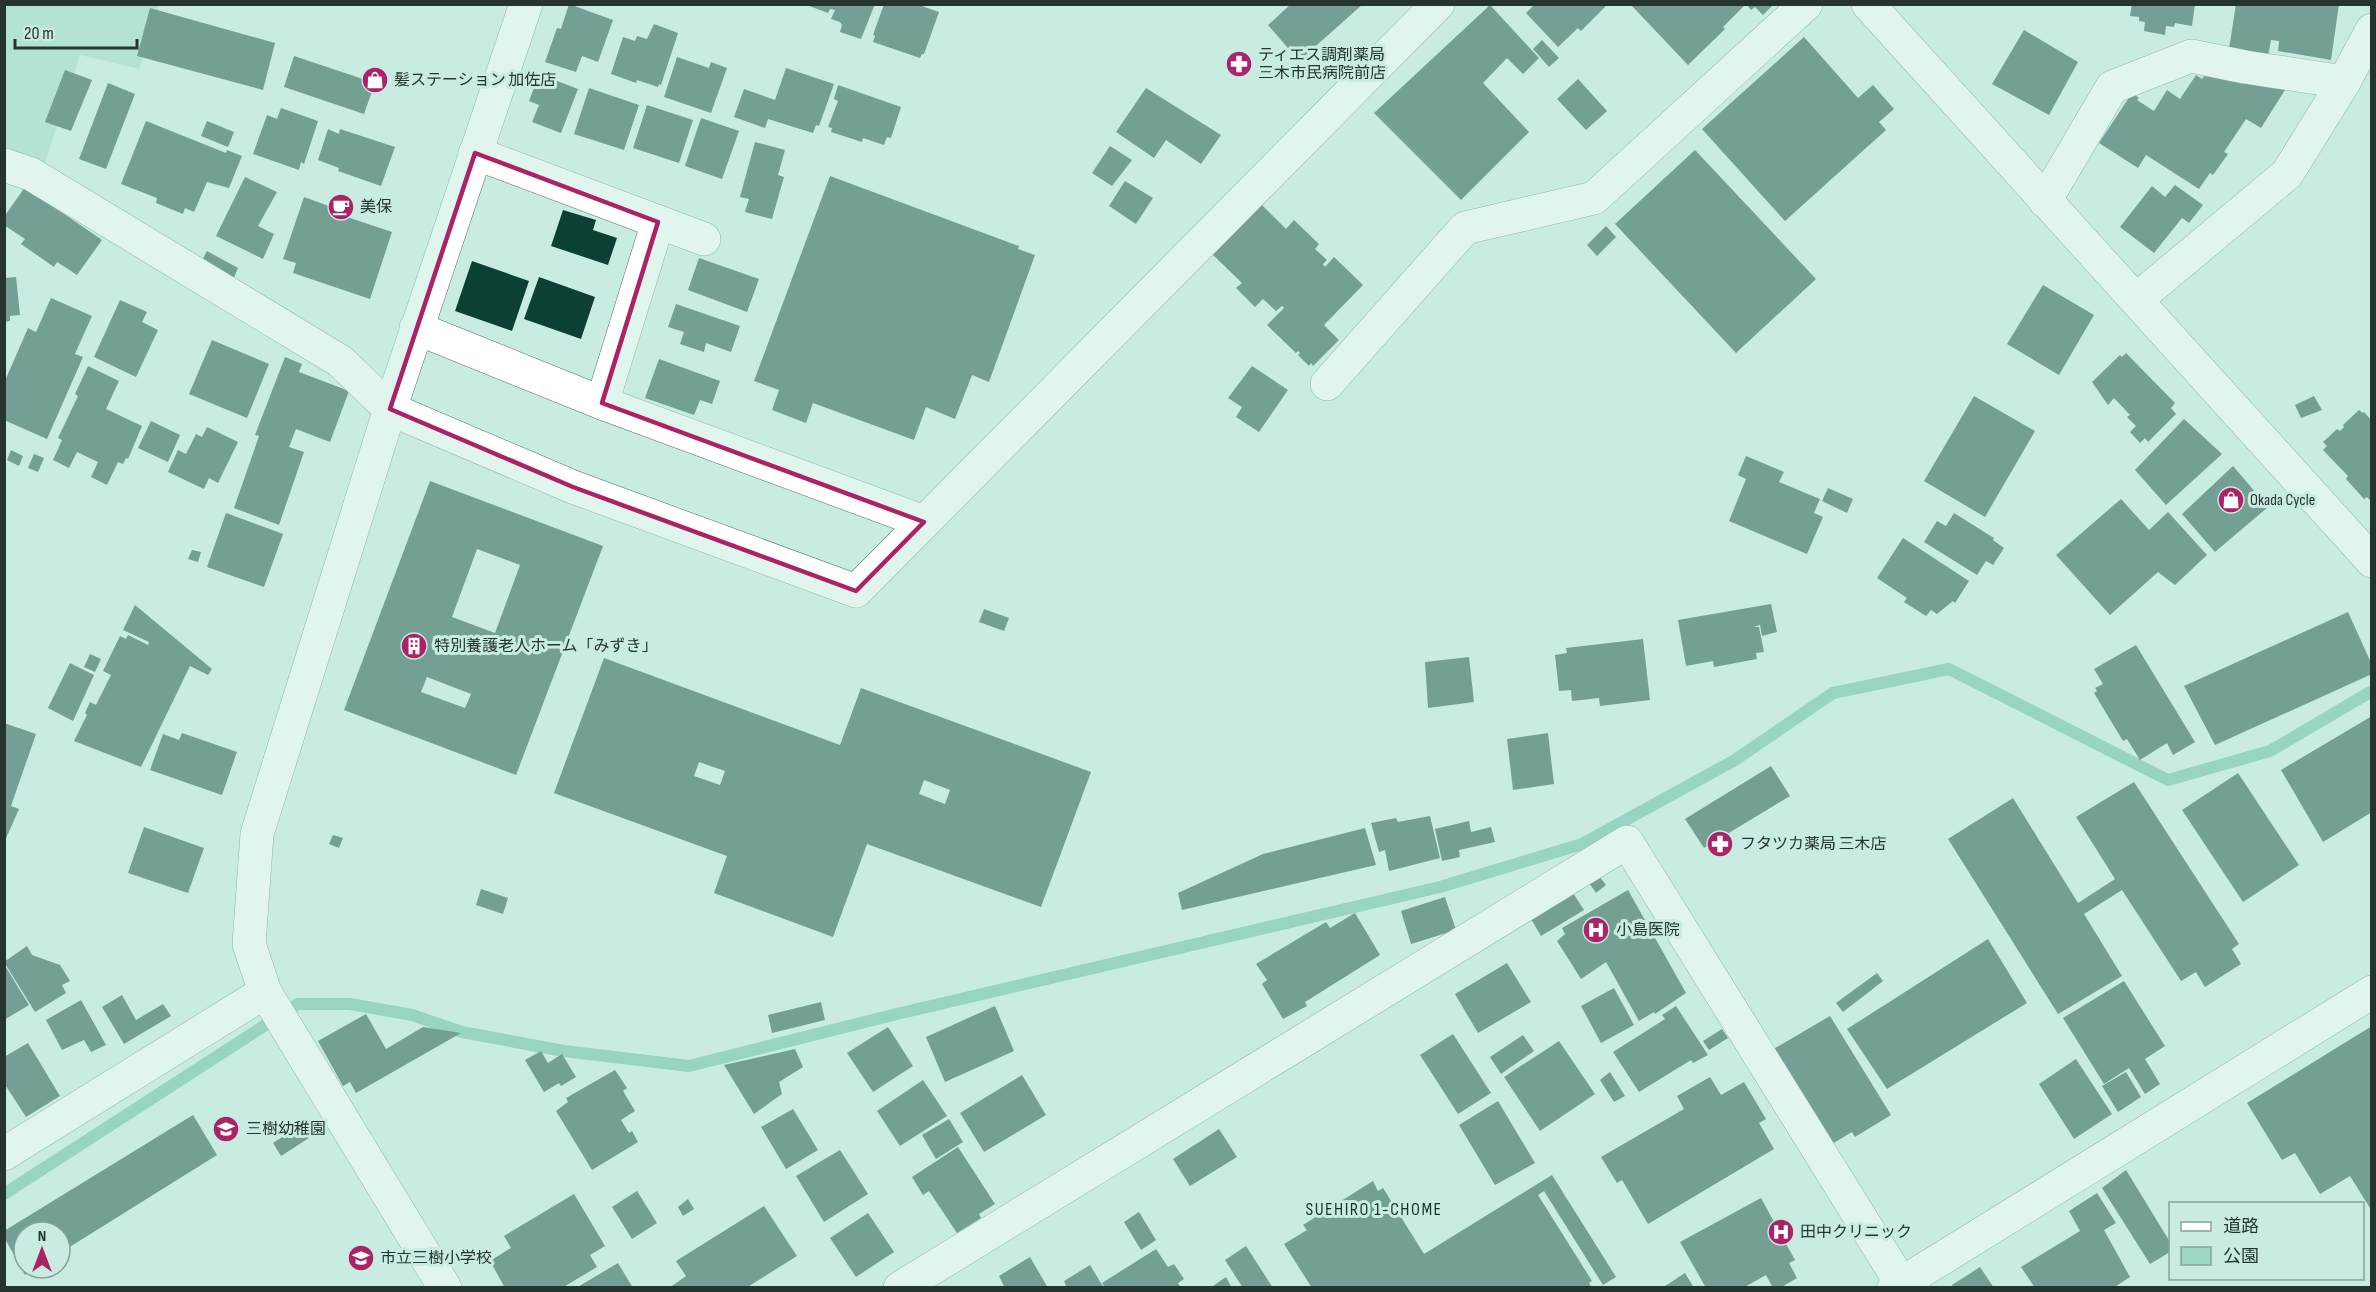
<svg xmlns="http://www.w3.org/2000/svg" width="2376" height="1292" viewBox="0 0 2376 1292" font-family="'Sofia Sans Condensed','Noto Sans JP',sans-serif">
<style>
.green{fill:#9cd6c6}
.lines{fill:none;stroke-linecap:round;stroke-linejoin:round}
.stream{stroke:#5cb6a0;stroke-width:12}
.building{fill:#0d4035;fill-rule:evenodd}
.minor-casing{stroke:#4f6f66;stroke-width:34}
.minor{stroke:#fff;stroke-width:33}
.marked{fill:none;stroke:#ab2267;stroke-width:4.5;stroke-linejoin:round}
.labels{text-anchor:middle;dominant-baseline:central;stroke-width:6;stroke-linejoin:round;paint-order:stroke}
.poi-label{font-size:16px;fill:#263430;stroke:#c8ece2;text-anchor:start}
.neighbourhood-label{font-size:18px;letter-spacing:1.5px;fill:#13322b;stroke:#c8ece2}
</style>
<rect width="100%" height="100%" fill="#c8ece2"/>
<path class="green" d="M5 5H159L139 69 80 55 44 166 5 152Z"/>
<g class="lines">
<path class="stream" d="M4 1194 298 1004H350L412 1015 462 1032 564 1051 689 1066 901 1013 1440 887 1582 844 1735 760 1833 693 1949 669 2168 780 2270 751 2372 691"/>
</g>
<g class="building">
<path d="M569 4 613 20 598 62 582 56 576 72 545 62 557 28 561 29Z"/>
<path d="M804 4H875L861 39 840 32 842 25 840 22 831 19 835 10 830 9 828 13Z"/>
<path d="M884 4H916L939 12 924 54H922L920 58 873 42 875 36 873 35Z"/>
<path d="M1291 4H1363L1299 61 1268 25Z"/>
<path d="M1535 4H1608L1581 31 1578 28 1558 47 1526 13Z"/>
<path d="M1630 4H1742L1744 6 1723 27 1725 29 1688 65Z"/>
<path d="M1746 4H1774L1763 15 1755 7 1751 10Z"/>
<path d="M2132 4H2195L2192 26 2175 23 2174 27 2166 26 2165 35 2144 31 2145 22 2139 21V17L2130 16Z"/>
<path d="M2236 4H2339L2331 60 2278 51 2279 41 2271 40 2268 56 2229 49Z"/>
<path d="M1490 5 1539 58 1523 74 1507 58 1483 83 1529 132 1461 200 1374 113Z"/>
<path d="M150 8 275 43 263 90 137 56Z"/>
<path d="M654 24 678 33 661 85 659 84 658 87 637 80 636 83 611 74 623 37 635 41 637 36 647 39Z"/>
<path d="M2024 30 2078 62 2049 115 1992 84Z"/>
<path d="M1804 37 1858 98 1873 85 1894 109 1879 122 1886 130 1785 221 1702 129Z"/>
<path d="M1542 40 1559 58 1549 67 1533 49Z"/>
<path d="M294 56 375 83 364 114 284 87Z"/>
<path d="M677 57 709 68 711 62 727 68 711 113 664 97Z"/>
<path d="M786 68 834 84 819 126 816 125 813 133 768 119 765 128 734 117 744 89 775 100Z"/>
<path d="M65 70 92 80 71 131 45 122Z"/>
<path d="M539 74 578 89 561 133 532 122 539 105 529 101Z"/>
<path d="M2196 75 2202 79 2205 75 2265 78 2285 90 2261 128 2246 119 2224 152 2228 154 2213 175 2210 173 2199 189 2146 155 2138 168 2099 143 2132 93 2139 98 2137 100 2154 111 2167 90 2180 99Z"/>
<path d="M1578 79 1607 111 1586 130 1557 99Z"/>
<path d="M108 83 135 94 106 169 79 159Z"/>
<path d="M838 85 901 107 891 138 887 137 884 145 863 138 862 142 831 132 832 128 828 127 838 101 834 99Z"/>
<path d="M589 88 639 105 624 150 574 134Z"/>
<path d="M1146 88 1221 135 1201 164 1166 140 1154 158 1116 132Z"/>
<path d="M647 105 693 120 679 163 633 148Z"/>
<path d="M281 108 318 121 304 164 301 162 299 170 253 154 267 115 277 119Z"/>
<path d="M701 118 739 131 722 179 685 166Z"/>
<path d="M146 121 226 153 227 150 242 156 229 188 207 182 194 212 185 208 183 214 156 203 157 198 121 184Z"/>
<path d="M207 121 234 132 228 147 201 136Z"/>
<path d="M328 129 339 134 340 129 395 147 381 186 338 171 339 168 318 160Z"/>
<path d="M755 142 785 150 778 175 784 177 772 219 745 212 749 199 740 197Z"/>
<path d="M1110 146 1132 160 1112 186 1092 173Z"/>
<path d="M1695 150 1816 279 1736 353 1615 224Z"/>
<path d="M830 176 1019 246 1018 249 1035 255 989 382 972 375 955 419 926 407 914 440 813 403 806 423 772 410 779 390 754 381Z"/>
<path d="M245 177 277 192 258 226 274 234 263 259 216 236Z"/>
<path d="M1125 181 1153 198 1136 224 1109 206Z"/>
<path d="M2175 185 2203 205 2189 223 2182 218 2154 253 2120 227 2152 186 2165 197Z"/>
<path d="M25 187 102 240 77 275 57 262 54 267 21 244 25 239 4 225V217Z"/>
<path d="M304 197 340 210 338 214 392 232 370 299 293 273 296 263 283 259Z"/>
<path d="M1262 205 1286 229 1294 220 1319 244 1315 249 1327 260 1323 264 1325 267 1334 257 1363 285 1324 325 1339 340 1313 366 1311 363 1309 366 1298 355 1300 353 1298 351 1296 353 1267 325 1284 308 1282 306 1276 311 1263 299 1255 307 1236 288 1242 283 1210 252Z"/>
<path d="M563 210 596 220 593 230 617 238 608 265 551 246Z"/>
<path d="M1606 226 1616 237 1597 256 1587 245Z"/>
<path d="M207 251 238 268 232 282 199 266Z"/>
<path d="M699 258 759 279 747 312 688 290Z"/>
<path d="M472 261 529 281 512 331 455 311Z"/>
<path d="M16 277 20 315 10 316V321L5 322V278Z"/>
<path d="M539 277 595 297 581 339 524 319Z"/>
<path d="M2043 285 2094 315 2059 375 2007 344Z"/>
<path d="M51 298 92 316 75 354 83 357 47 439 4 420V383L28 328 36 332Z"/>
<path d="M120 300 147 312 142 322 158 330 136 377 94 357Z"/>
<path d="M676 304 740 326 731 352 706 343 704 352 680 344 684 332 668 327Z"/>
<path d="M212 340 269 364 247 418 189 394Z"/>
<path d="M2126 353 2175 403 2171 408 2176 414 2148 442 2145 438 2140 443 2130 432 2136 426 2127 417 2130 415 2114 398 2108 405 2092 382 2120 355 2122 357Z"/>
<path d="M285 357 302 364 299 372 349 391 330 442 296 429 289 447 304 452 279 525 234 508 259 436 255 435Z"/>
<path d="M659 359 720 381 712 404 700 400 694 415 645 398Z"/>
<path d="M88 366 119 381 106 409 142 426 128 459 126 458 123 464 118 462 107 485 91 477 98 462 77 452 69 468 53 460 62 440 58 438 78 396 75 394Z"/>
<path d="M1252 366 1288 390 1259 432 1236 417 1242 407 1228 398Z"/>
<path d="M1974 396 2035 431 1985 517 1924 481Z"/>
<path d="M2314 396 2322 410 2301 418 2295 405Z"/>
<path d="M2359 410 2363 413 2364 412 2372 421V502L2367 497 2364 499 2346 479 2348 476 2323 450 2327 446 2323 442 2337 429 2340 431 2344 427 2343 425Z"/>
<path d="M2184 419 2222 454 2166 505 2135 470Z"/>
<path d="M151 421 180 435 168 462 138 448Z"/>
<path d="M207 427 238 442 218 483 209 478 204 489 168 472 178 450 186 454 196 434 202 437Z"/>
<path d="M11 450 23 456 19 466 7 460Z"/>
<path d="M34 454 44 458 38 472 28 468Z"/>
<path d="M1746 456 1784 472 1779 482 1820 499 1814 513 1823 517 1807 554 1729 521 1746 479 1738 475Z"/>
<path d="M2233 466 2268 507 2215 552 2182 514Z"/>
<path d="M430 481 603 546 516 775 344 710ZM477 549 520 565 495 633 452 617ZM427 677 471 694 465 708 421 692Z"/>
<path d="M1828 488 1853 499 1847 513 1822 501Z"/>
<path d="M2121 499 2149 530 2168 512 2207 555 2175 585 2158 572 2110 615 2056 555Z"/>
<path d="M226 513 283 534 264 587 207 567Z"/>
<path d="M1954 513 1994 538 1993 540 2004 548 1993 565 1986 561 1977 575 1924 542 1937 521 1946 526Z"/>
<path d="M1903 538 1969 581 1955 603 1953 601 1937 614 1931 610 1926 616 1904 602 1907 598 1877 578Z"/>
<path d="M192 550 201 552 198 562 188 559Z"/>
<path d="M1771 604 1777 632 1762 636 1760 625 1754 627H1759L1764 652 1756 653 1757 659 1714 667 1713 661 1686 666 1678 620Z"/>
<path d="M135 605 212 669 208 675 190 666 141 767 74 741 87 715 85 713 90 702 96 705 111 675 103 671 120 636 126 639 128 635 148 645 149 642 123 630Z"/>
<path d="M984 609 1009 618 1004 631 979 622Z"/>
<path d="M2348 612 2372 665V674L2215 745 2184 686Z"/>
<path d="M1643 639 1650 700 1600 706 1599 698 1572 701 1571 690 1559 691 1555 655 1567 653 1566 648Z"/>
<path d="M2136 645 2195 742 2173 755 2167 743 2140 760 2127 739 2123 741 2094 693 2097 691 2095 688 2103 684 2094 669Z"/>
<path d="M90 654 101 659 95 672 84 667Z"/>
<path d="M1469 657 1474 702 1428 708 1425 662Z"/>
<path d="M604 658 840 745 861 688 1091 772 1041 907 867 844 833 937 714 893 727 856 554 793ZM699 762 725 771 720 785 694 776ZM924 780 950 790 945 804 919 794Z"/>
<path d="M70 663 94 675 73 721 48 708Z"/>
<path d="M2372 716V812L2323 842 2281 770Z"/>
<path d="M4 723 36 734 11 806 19 809 4 843Z"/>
<path d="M182 733 237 752 222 795 150 770 163 734 179 740Z"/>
<path d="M1548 733 1554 784 1513 790 1507 739Z"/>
<path d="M1771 766 1790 796 1704 848 1685 819Z"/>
<path d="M2238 773 2299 865 2243 902 2182 810Z"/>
<path d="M2134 782 2239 944 2232 949 2241 964 2205 987 2196 972 2181 981 2122 890 2084 914 2122 976 2058 1014 1948 839 2013 798 2078 903 2115 879 2076 817Z"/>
<path d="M1430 816 1440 858 1389 871 1385 850 1379 852 1371 823 1396 818 1398 822Z"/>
<path d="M1469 821 1471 832 1491 827 1495 842 1459 850 1460 857 1442 861 1435 829Z"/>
<path d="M144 827 204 848 188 893 128 873Z"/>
<path d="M1365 828 1376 865 1182 910 1178 893 1263 854Z"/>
<path d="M333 835 343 838 339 848 329 844Z"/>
<path d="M1599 876 1606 885 1596 893 1589 883Z"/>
<path d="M481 889 508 898 503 914 476 905Z"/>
<path d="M1628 890 1686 993 1655 1014 1654 1012 1639 1021 1606 962 1581 979 1557 941 1565 934 1562 928Z"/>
<path d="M1573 893 1584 910 1541 936 1531 919Z"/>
<path d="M1445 897 1456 930 1411 944 1401 911Z"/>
<path d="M1355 913 1380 955 1305 1002 1307 1006 1283 1019 1262 984 1267 980 1256 964 1326 922 1330 928Z"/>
<path d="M1988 939 2027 1003 1887 1089 1847 1029Z"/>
<path d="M27 946 32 955 60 965 70 981 62 985 66 993 35 1012 4 962Z"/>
<path d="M1507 963 1531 1002 1478 1033 1455 994Z"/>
<path d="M4 964 29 1005 4 1020Z"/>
<path d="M1877 973 1883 981 1843 1012 1836 1003Z"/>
<path d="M2124 981 2165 1046 2145 1059 2160 1084 2145 1094 2129 1068 2104 1084 2063 1018Z"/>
<path d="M1614 988 1634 1025 1601 1043 1581 1006Z"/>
<path d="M122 995 136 1020 163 1004 171 1016 124 1044 102 1007Z"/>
<path d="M81 1000 106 1045 91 1052 84 1040 62 1050 46 1020Z"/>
<path d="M821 1002 825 1020 772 1033 768 1015Z"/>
<path d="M995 1006 1014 1051 945 1082 926 1037Z"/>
<path d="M1676 1006 1708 1055 1693 1063 1691 1060 1639 1092 1613 1052 1665 1019 1662 1015Z"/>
<path d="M366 1014 386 1049 423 1027 461 1033 356 1093 350 1082 343 1086 318 1041Z"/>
<path d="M1830 1016 1891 1115 1855 1137 1852 1132 1832 1144 1772 1050Z"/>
<path d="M2372 1026V1207L2370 1208 2350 1176 2320 1194 2295 1153 2282 1160 2247 1103Z"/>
<path d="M888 1027 913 1066 873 1092 847 1053Z"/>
<path d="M1722 1029 1728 1038 1709 1050 1703 1041Z"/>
<path d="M1453 1034 1491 1093 1458 1114 1420 1055Z"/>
<path d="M1523 1035 1534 1051 1501 1074 1490 1057Z"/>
<path d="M1559 1041 1595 1094 1540 1131 1504 1077Z"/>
<path d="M28 1043 60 1096 26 1117 4 1083V1057Z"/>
<path d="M795 1049 803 1067 779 1082 782 1094 754 1114 724 1065Z"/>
<path d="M541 1051 548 1063 562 1054 576 1077 561 1086 559 1083 544 1092 525 1060Z"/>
<path d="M2076 1059 2112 1114 2074 1139 2039 1084Z"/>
<path d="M615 1070 627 1088 623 1091 635 1111 621 1120 629 1133 632 1131 638 1142 592 1170 556 1111 568 1102 566 1098Z"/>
<path d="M1610 1072 1625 1096 1614 1102 1600 1080Z"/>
<path d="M2126 1072 2141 1097 2118 1112 2102 1086Z"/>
<path d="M1022 1075 1046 1115 984 1152 960 1113Z"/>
<path d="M1710 1077 1721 1095 1744 1082 1766 1119 1759 1123 1774 1149 1648 1224 1622 1180 1617 1183 1601 1157 1684 1109 1677 1096Z"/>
<path d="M923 1080 947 1116 900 1146 877 1111Z"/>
<path d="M1498 1101 1535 1163 1495 1185 1459 1125Z"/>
<path d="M793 1109 818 1150 786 1169 761 1127Z"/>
<path d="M193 1115 217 1155 60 1253V1232H24V1268H36L25 1275 4 1237V1231Z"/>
<path d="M949 1119 963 1142 936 1159 922 1135Z"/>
<path d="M301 1125 309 1138 281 1156 273 1143Z"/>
<path d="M1219 1129 1237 1157 1190 1186 1173 1159Z"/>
<path d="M958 1147 995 1204 979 1214 981 1218 957 1233 929 1191 923 1195 912 1177Z"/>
<path d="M840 1150 868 1194 824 1222 796 1176Z"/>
<path d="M2126 1170 2170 1242V1252L2150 1264 2102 1188Z"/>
<path d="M1552 1175 1616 1277 1603 1285 1544 1191 1538 1195 1592 1281 1589 1283 1592 1288H1312L1284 1244 1307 1230 1303 1225 1373 1181 1378 1191 1383 1188 1424 1254Z"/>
<path d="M637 1191 657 1223 632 1239 612 1207Z"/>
<path d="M2097 1193 2116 1223 2104 1230 2130 1277 2113 1288H2035L2021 1267 2080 1231 2069 1211Z"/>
<path d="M574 1194 605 1246 590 1255 597 1267 562 1288H505L490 1261 511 1248 504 1236Z"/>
<path d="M1761 1198 1795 1260 1789 1263 1797 1278 1780 1288H1773L1766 1275 1743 1288H1706L1680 1242Z"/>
<path d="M688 1199 694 1209 683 1216 678 1207Z"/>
<path d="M764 1206 797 1256 746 1288H669L686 1276 676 1261Z"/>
<path d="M1139 1212 1156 1240 1141 1250 1124 1222Z"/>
<path d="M868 1213 894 1252 856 1277 830 1238Z"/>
<path d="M1246 1246 1273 1288H1243L1225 1260Z"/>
<path d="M1156 1249 1168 1267 1174 1264 1184 1279 1178 1283 1181 1288H1105L1102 1283Z"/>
<path d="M1030 1257 1048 1288H1005L999 1276Z"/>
<path d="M618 1263 633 1288H576Z"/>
<path d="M1090 1265 1104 1288H1067L1064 1281Z"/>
<path d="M1980 1267 1994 1288H1954L1952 1285Z"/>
<path d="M1685 1273 1694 1288H1662Z"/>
<path d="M1226 1277 1232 1288H1210Z"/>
</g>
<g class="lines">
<defs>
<g id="minor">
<path d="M1868 4 2372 561"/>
<path d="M475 153 704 239"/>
<path d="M4 165 31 174 340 361 390 409 573 487 856 591 1438 4"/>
<path d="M2045 201 2112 87 2191 56 2245 67 2344 82"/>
<path d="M2136 300 2287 174 2344 82 2372 30"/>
<path d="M416 328 602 403 924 522"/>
<path d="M1327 384 1465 228 1594 198 1806 4"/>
<path d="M602 403 658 222"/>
<path d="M4 1154 265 992"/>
<path d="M445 1288 265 992 249 944 257 834 390 409 526 4"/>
<path d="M900 1288 1627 842 1901 1283"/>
<path d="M1894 1288 2372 992"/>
</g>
</defs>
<use href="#minor" class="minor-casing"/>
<use href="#minor" class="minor"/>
</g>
<path d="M0 0H2376V1292H0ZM475 153 658 222 602 403 924 522 856 591 573 487 390 409Z" fill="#c8ece2" fill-opacity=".55" fill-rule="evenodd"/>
<path class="marked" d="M475 153 658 222 602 403 924 522 856 591 573 487 390 409Z"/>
<defs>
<symbol id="pharmacy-disc" viewBox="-11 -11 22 22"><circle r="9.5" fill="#ab2267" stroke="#c8ece2"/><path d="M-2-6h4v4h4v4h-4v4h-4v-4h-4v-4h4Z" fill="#fff"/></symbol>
<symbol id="shop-disc" viewBox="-11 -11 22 22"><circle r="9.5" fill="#ab2267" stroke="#c8ece2"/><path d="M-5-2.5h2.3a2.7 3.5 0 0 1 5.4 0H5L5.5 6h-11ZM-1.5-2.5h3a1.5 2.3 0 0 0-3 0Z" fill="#fff"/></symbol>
<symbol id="cafe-disc" viewBox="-11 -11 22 22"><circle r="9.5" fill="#ab2267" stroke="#c8ece2"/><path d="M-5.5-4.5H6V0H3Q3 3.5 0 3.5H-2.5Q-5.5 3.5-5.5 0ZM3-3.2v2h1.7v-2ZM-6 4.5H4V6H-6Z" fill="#fff"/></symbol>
<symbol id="building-disc" viewBox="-11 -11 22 22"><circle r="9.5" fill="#ab2267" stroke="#c8ece2"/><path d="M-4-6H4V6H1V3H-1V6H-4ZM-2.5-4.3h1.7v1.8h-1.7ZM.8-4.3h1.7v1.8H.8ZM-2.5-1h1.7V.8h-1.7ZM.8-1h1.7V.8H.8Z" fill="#fff"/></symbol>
<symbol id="hospital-disc" viewBox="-11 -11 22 22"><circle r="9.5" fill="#ab2267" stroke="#c8ece2"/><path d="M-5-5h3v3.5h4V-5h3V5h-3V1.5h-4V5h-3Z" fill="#fff"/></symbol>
<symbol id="school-disc" viewBox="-11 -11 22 22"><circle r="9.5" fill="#ab2267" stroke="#c8ece2"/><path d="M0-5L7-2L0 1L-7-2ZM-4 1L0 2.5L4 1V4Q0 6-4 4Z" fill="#fff"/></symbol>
</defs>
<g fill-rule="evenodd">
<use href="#pharmacy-disc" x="1224" y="49" width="30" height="30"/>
<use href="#shop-disc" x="360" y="65" width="30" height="30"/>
<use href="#cafe-disc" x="326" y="192" width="30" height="30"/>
<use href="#shop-disc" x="2216" y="485" width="30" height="30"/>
<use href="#building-disc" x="399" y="631" width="30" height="30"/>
<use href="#pharmacy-disc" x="1705" y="829" width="30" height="30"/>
<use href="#hospital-disc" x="1581" y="915" width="30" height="30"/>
<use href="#school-disc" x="211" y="1114" width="30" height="30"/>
<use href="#hospital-disc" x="1766" y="1217" width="30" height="30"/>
<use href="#school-disc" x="346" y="1243" width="30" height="30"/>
</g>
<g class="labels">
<g class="poi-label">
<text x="1258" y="55">ティエス調剤薬局<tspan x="1258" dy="18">三木市民病院前店</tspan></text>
<text x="394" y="80">髪ステーション 加佐店</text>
<text x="360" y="207">美保</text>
<text x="2250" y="500">Okada Cycle</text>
<text x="434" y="646">特別養護老人ホーム「みずき」</text>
<text x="1740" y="844">フタツカ薬局 三木店</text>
<text x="1616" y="930">小島医院</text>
<text x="246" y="1129">三樹幼稚園</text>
<text x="1800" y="1232">田中クリニック</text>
<text x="380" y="1258">市立三樹小学校</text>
</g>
<g class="neighbourhood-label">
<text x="1374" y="1209">SUEHIRO 1-CHOME</text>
</g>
</g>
<rect width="2376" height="1292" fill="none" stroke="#263430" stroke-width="12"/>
<rect x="2169" y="1202" width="195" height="78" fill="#c8ece2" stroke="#87a29b" stroke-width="1.5"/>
<rect x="2181" y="1222" width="30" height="9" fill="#ffffff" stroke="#87a29b" stroke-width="1.5"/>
<text x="2223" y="1232" font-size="18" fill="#263430">道路</text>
<rect x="2181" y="1247" width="30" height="18" fill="#9cd6c6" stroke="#87a29b" stroke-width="1.5"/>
<text x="2223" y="1262" font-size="18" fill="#263430">公園</text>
<g transform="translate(42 1250)"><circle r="28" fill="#c8ece2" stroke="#87a29b" stroke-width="1.5"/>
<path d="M0-4.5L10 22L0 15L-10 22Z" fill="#ab2267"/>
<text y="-9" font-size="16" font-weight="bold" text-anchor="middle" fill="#263430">N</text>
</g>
<path d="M15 39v9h122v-9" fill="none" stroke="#263430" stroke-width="3"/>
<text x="24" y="39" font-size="18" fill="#263430" stroke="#c8ece2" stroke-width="4.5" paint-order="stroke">20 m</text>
</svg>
